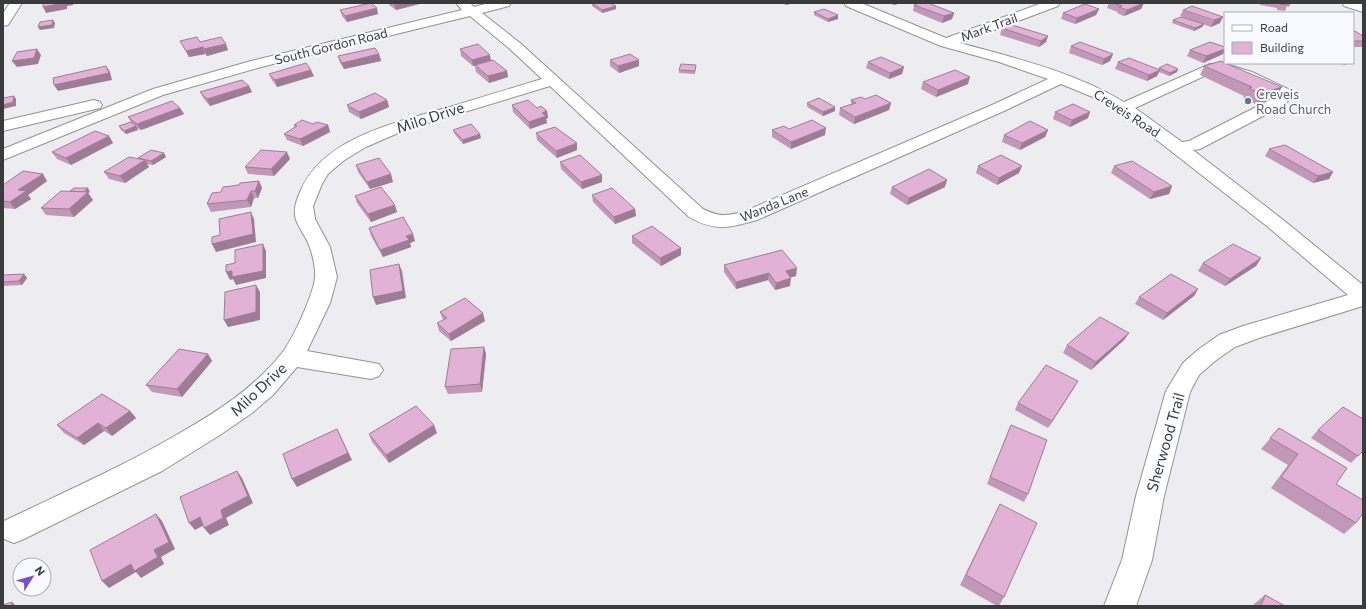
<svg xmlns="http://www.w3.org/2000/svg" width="1366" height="609" viewBox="0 0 1366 609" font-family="Commissioner,sans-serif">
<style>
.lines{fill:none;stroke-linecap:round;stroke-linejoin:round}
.minor-casing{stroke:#919296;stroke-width:2}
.minor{fill:#fff;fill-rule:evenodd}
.wall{fill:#c298b8}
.shaded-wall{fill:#9e7c96}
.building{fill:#e2b1d6;stroke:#9e7c96}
.worship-dot{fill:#6b7280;stroke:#f9faff;stroke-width:1.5}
.labels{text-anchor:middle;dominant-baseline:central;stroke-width:4;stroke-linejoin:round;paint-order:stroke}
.far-street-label{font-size:13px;fill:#3a3b3d;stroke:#f9faff}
.far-worship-label{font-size:13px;fill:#5b616d;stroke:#f9faff;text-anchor:start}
.street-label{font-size:15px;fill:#3a3b3d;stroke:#f9faff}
</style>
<rect width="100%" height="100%" fill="#ececf1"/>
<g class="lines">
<defs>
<g id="minor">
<path d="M10 3H22L8 25 3 26V13Z"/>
<path d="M456 3H470L474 7 489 3H511L509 6 482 13 520 43 703 209C719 217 726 216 743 212L992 105 1048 79 999 62 941 46 846 6 844 3H861L946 38 1042 3H1060L1058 6 960 43C1015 58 1074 72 1124 102L1210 64 1229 65 1252 72 1288 89 1293 96 1284 105 1200 149 1193 150 1282 219 1363 285V306L1259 338 1235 347 1215 361 1199 375 1190 392 1164 496 1152 560 1136 606H1104L1122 560 1136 496 1166 391 1183 363 1199 349 1219 335 1243 326 1348 295 1268 227 1130 119 1100 100 1061 84 1004 111 757 220C728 228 716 232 689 217L550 86 405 130 366 147 343 161 328 174 322 184 313 206 315 219 330 247 337 277 330 303 307 351 379 364 383 370 379 376 371 379 297 367 273 395 252 413 220 435 162 471 24 539 14 543 4 539V521C62 493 122 467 178 434 217 412 254 388 282 353 293 339 313 295 315 278 316 270 313 256 310 248 307 237 297 227 295 216 294 206 297 199 301 190 324 136 402 121 453 106 482 97 512 88 542 79L510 49 470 16 261 67 163 95 3 160V149L153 89 251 61 462 10ZM1213 72 1233 75 1277 95 1272 99 1189 141 1182 142 1135 108Z"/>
<path d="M1342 3 1363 4V12L1344 6Z"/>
<path d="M94 100 100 102 102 105 100 108 3 131V121Z"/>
</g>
</defs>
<use href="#minor" class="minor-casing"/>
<use href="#minor" class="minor"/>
</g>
<g class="wall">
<path d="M389 3H423L396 10 389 5Z"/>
<path d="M592 3 616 6V9L602 13 592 6Z"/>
<path d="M782 3H794L786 5Z"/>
<path d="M888 3H901L894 5Z"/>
<path d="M1109 3H1143L1141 9 1124 16 1117 13 1118 12 1107 8Z"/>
<path d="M1261 3H1291L1289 7 1287 6 1285 11 1277 10V8L1260 5Z"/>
<path d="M914 5 954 13 952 19 942 23 913 11Z"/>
<path d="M1099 9 1096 15 1075 24 1061 19 1063 13Z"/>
<path d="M340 10 378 14 347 22 342 16Z"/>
<path d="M1183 10 1220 23 1211 27 1180 16Z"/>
<path d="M814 12 838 15V19L828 22 814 15Z"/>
<path d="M1173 20 1204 24 1202 27 1194 31 1172 23Z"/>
<path d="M1002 28 1048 36 1046 42 1039 47 1000 35Z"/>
<path d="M1353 30 1363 36V47H1353Z"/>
<path d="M180 41 200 42 228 50 207 56 205 54 189 57Z"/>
<path d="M1071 46 1113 54 1110 61 1102 65 1069 53Z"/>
<path d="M1225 47V51L1223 54 1203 63 1187 56 1190 50Z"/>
<path d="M460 49 491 60 507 71 508 77 489 83 476 72 475 66H473L461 56Z"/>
<path d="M379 54 381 61 344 69 340 63 338 56Z"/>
<path d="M610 60 639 66 619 73 610 66Z"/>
<path d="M868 62 902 74 889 79 866 68Z"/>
<path d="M1118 62 1159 69V68L1178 69 1177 72 1169 76 1159 72 1157 76 1147 81 1115 69Z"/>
<path d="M1334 63H1348L1346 65Z"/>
<path d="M696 65 695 74 679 73V70Z"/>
<path d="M1204 66 1276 97 1256 104 1243 98 1244 96 1200 75Z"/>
<path d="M269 74 314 76 277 87 272 80Z"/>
<path d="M923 82 968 84 936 97 921 89Z"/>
<path d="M249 86 252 92 210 106 204 99 200 92Z"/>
<path d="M865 99 891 103 889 110 854 124 839 115 840 108 851 104V100Z"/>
<path d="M387 100 389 107 361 119 349 112 347 105Z"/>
<path d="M807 103 835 111 823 116 807 107Z"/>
<path d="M512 105 537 108 547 111 548 118 546 119 547 123 530 129 513 112Z"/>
<path d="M180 108 184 114 141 130 137 128 138 130 126 134 121 130 119 126 131 122 128 117Z"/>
<path d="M1055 112H1090L1088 118 1070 127 1053 119Z"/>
<path d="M313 124 328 125 330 132 303 146 287 140 284 134 295 128 294 125Z"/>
<path d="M789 129 825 135 791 149 772 137V130Z"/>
<path d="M453 130 481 138 463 144 454 133Z"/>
<path d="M1048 130 1045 137 1020 150 1002 142 1004 135Z"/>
<path d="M536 133 577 150 557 158 537 140Z"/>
<path d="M109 136 113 143 71 165 57 159 52 152Z"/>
<path d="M1269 149 1333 172 1329 179 1313 183 1265 156Z"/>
<path d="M166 157 153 165 147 164 149 167 125 183 109 179 104 172 138 158Z"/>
<path d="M290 159 274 176 248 174 245 167Z"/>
<path d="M560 162 602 175V182L582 189 561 169Z"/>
<path d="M356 165 393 182 370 189 358 172Z"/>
<path d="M978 166 1019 173 997 185 976 173Z"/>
<path d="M1114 166 1172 186 1169 194 1150 199 1111 173Z"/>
<path d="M47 181 28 195 31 199 15 209 3 208V185Z"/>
<path d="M259 181 262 188 258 198H254L251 207 211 212 207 204 221 192 239 185Z"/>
<path d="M892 187H945L907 205 890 194Z"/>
<path d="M70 191 90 192 88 193 93 200 74 217 46 215 41 208Z"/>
<path d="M592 195 635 209 636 216 615 224 593 202Z"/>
<path d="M355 196 397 212 371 222 357 203Z"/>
<path d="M369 228 415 241 410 243 411 247 383 257 371 236Z"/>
<path d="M632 236 681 248V255L661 266 632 243Z"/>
<path d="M1261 258 1256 266 1225 286 1198 271 1203 263Z"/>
<path d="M724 265 796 276 790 277V286L775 290 768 280 736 289 724 272Z"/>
<path d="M24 274 27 278 22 285 3 286V275Z"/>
<path d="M1198 289 1194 296 1163 320 1135 304 1139 297Z"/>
<path d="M440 312 485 321 451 341 439 331 437 323 443 320Z"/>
<path d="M1129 333 1124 340 1091 370 1063 353 1067 345Z"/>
<path d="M484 347 486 354 482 392 448 394 445 387Z"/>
<path d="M208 354 212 361 182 397 152 392 146 385Z"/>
<path d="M1074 388 1048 428 1015 410 1018 403Z"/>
<path d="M130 411 136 418 112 436 104 431 84 445 64 433 57 425Z"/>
<path d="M1011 425 1028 494 1024 502 987 484Z"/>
<path d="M1279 428 1336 484 1356 523 1344 534 1271 488 1288 465 1261 449Z"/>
<path d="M1318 430 1363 451 1351 463 1311 438Z"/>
<path d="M437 433 389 463 372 442 369 434Z"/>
<path d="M995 514 1004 597 999 606H997L960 585Z"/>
<path d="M1265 595 1285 606H1253L1254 604Z"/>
</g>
<g class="shaded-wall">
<path d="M63 3H74L73 5 67 6V9L46 13 43 7Z"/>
<path d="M398 3H423L396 10 394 4Z"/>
<path d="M787 3H794L786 5Z"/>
<path d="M895 3H901L894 5Z"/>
<path d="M1144 3 1141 9 1124 16 1127 10Z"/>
<path d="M616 6V9L602 13V10Z"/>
<path d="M377 8 378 14 347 22 345 16Z"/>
<path d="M1099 9 1096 15 1075 24 1077 18Z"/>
<path d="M954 13 952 19 942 23 944 16Z"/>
<path d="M838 15V19L828 22V19Z"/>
<path d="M1223 17 1220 23 1211 27 1214 20Z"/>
<path d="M53 20 55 23 54 28 40 30 38 27Z"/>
<path d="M1204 24 1202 27 1194 31 1195 28Z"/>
<path d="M1048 36 1046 42 1039 47 1041 41Z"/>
<path d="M226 44 228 50 207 56 204 49Z"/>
<path d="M203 47 205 54 189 57 186 51Z"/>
<path d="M37 49 41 55 38 64 17 67 12 61Z"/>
<path d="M1225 49V51L1223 54 1203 63 1206 56Z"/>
<path d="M379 54 381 61 344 69 342 63Z"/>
<path d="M1113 54 1110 61 1102 65 1104 59Z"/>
<path d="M490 55 491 61 473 66 472 60Z"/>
<path d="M639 60V66L619 73 618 66Z"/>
<path d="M106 66 110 72 112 80 58 91 54 85Z"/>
<path d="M904 67 902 74 889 79 890 73Z"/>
<path d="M1178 69 1177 72 1169 76 1170 73Z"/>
<path d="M311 70 314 76 277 87 275 80Z"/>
<path d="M1160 70 1157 76 1147 81 1149 75Z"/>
<path d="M507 71 508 77 489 83 488 76Z"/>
<path d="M970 77 968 84 936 97 938 90Z"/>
<path d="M249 86 252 92 210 106 207 99Z"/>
<path d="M1282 87 1276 97 1256 104 1261 94Z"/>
<path d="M14 96 16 99V106L3 109V105Z"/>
<path d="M387 100 389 107 361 119 359 112Z"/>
<path d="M891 103 889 110 854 124 855 117Z"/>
<path d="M835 107V111L823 116V112Z"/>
<path d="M180 108 184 114 141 130 137 124Z"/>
<path d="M547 111 548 118 546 119 547 123 530 129 529 122 542 113Z"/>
<path d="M1090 112 1088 118 1070 127 1072 120Z"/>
<path d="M328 125 330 132 303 146 300 139Z"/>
<path d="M136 126 138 130 126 134 124 131Z"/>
<path d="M826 128 825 135 791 149V142Z"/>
<path d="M1048 130 1045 137 1020 150 1022 143Z"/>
<path d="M480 134 481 138 463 144V140Z"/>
<path d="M109 136 113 143 71 165 66 158Z"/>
<path d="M577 143V150L557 158 556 151Z"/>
<path d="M287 152 290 159 274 176 271 169Z"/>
<path d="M164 153 166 157 153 165 151 161Z"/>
<path d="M145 160 149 167 125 183 120 176Z"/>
<path d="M1022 166 1019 173 997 185 999 178Z"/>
<path d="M1333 172 1329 179 1313 183 1318 176Z"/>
<path d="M43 174 47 181 28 195 31 199 15 209 10 202 18 190Z"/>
<path d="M391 174 393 182 370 189 367 182Z"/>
<path d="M602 175V182L582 189 581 182Z"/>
<path d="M947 180 945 187 907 205 909 198Z"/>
<path d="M259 181 262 188 258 198 255 191Z"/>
<path d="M1172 186 1169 194 1150 199 1154 192Z"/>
<path d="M88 188 90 192 88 193 93 200 74 217 69 209 83 193Z"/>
<path d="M251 191 254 198 251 207 247 200Z"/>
<path d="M395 205 397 212 371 222 368 214Z"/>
<path d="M635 209 636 216 615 224 614 217Z"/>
<path d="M251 212 254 219 256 242 216 252 212 244Z"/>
<path d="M413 234 415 241 410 243 411 247 383 257 380 250 406 236Z"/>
<path d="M263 244 266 251V278L236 285 233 279 230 280 226 272Z"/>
<path d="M681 248V255L661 266 660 258Z"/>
<path d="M1261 258 1256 266 1225 286 1230 279Z"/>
<path d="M399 264 402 271 406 298 376 305 373 297Z"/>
<path d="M797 268 796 276 785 279 786 271Z"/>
<path d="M769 273 768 280 736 289V282Z"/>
<path d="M24 274 27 278 22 285 19 281Z"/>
<path d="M791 278 790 286 775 290 776 283Z"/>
<path d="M256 285 260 292V320L228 327 224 320Z"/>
<path d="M1198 289 1194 296 1163 320 1167 313Z"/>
<path d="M483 313 485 321 451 341 449 334Z"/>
<path d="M1129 333 1124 340 1091 370 1096 362Z"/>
<path d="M484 347 486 354 482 392 480 384Z"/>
<path d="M208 354 212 361 182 397 177 389Z"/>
<path d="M1078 381 1074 388 1048 428 1052 421Z"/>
<path d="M130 411 136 418 112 436 106 428Z"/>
<path d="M98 423 104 431 84 445 77 438Z"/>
<path d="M434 425 437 433 389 463 386 455Z"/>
<path d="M337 429 352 460 297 487 292 479Z"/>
<path d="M237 471 242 478 253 503 226 518 229 525 210 535 204 528Z"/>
<path d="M156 514 162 521 175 549 161 557 164 564 141 578 136 572 109 588 102 581 154 550Z"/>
<path d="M200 517 206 524 195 530 189 523Z"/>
<path d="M12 602 16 606H11Z"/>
</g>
<g class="building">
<path d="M43 3H63L43 7Z"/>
<path d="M371 3 377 8 345 16 340 10Z"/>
<path d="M592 3H610L616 6 602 10Z"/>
<path d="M919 3H928L954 13 944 16 914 5Z"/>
<path d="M1113 3H1144L1127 10 1119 7 1122 6Z"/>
<path d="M1280 3H1288V5L1280 4Z"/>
<path d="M1085 4 1099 9 1077 18 1063 13Z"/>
<path d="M1192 6 1223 17 1214 20 1183 10Z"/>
<path d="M824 9 838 15 828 19 814 12Z"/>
<path d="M1181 17 1204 24 1195 28 1173 20Z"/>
<path d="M53 20 52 25 38 27 40 22Z"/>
<path d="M1009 24 1048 36 1041 41 1002 28Z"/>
<path d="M1353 30 1363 36V41H1353Z"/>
<path d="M197 37 200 42 221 37 226 44 204 49 203 47 186 51 180 41Z"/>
<path d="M1080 42 1113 54 1104 59 1071 46Z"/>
<path d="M1210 42 1225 47V49L1206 56 1190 50Z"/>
<path d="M478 44 490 55 472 60 460 49Z"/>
<path d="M375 48 379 54 342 63 338 56Z"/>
<path d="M37 49 34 58 12 61 17 52Z"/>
<path d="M630 54 639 60 618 66 610 60Z"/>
<path d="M881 57 904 67 890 73 868 62Z"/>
<path d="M1129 58 1160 70 1149 75 1118 62Z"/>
<path d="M493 60 507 71 488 76 475 65Z"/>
<path d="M1221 61 1225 63 1282 87 1261 94 1249 88 1252 87 1204 66Z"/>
<path d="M306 63 311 70 275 80 269 74Z"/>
<path d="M681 64 696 65 695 71 679 70Z"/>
<path d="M1167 64 1178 69 1170 73 1159 68Z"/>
<path d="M106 66 109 73 54 85 53 78Z"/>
<path d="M955 70 970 77 938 90 923 82Z"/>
<path d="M242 80 249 86 207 99 200 92Z"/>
<path d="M375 93 387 100 359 112 347 105Z"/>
<path d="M876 95 891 103 855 117 840 108 856 103 851 100 861 97 865 99Z"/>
<path d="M14 96 13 102 3 105V98Z"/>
<path d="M819 98 835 107 823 112 807 103Z"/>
<path d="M528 100 537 108 541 106 547 111 542 113 546 116 529 122 512 105Z"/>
<path d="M172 101 180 108 137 124 128 117Z"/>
<path d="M1073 104 1090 112 1072 120 1055 112Z"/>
<path d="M302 120 313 124 317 122 328 125 300 139 284 134 297 126 294 125Z"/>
<path d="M812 120 826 128 791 142 772 130 784 126 789 129Z"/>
<path d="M1030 121 1048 130 1022 143 1004 135Z"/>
<path d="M131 122 136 126 124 131 119 126Z"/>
<path d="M471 124 480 134 463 140 453 130Z"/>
<path d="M555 127 577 143 556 151 536 133Z"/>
<path d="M95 131 109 136 66 158 52 152Z"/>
<path d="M1285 145 1333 172 1318 176 1269 149Z"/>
<path d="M151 150 164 153 151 161 138 158Z"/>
<path d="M261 150 287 152 271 169 245 167Z"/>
<path d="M580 155 602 175 581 182 560 162Z"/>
<path d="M1001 155 1022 166 999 178 978 166Z"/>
<path d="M129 157 145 160 120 176 104 172Z"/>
<path d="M379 158 391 174 367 182 356 165Z"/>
<path d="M1132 161 1172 186 1154 192 1114 166Z"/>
<path d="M929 169 947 180 909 198 892 187Z"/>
<path d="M23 171 43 174 18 190 26 191 10 202 3 201V185Z"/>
<path d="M259 181 255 191H251L247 200 207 204 212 193 221 192 223 187 239 185 240 183Z"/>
<path d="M381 187 395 205 368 214 355 196Z"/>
<path d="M74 188H88L83 192 70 191Z"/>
<path d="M612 188 635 209 614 217 592 195Z"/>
<path d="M61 191 88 192 69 209 41 208Z"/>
<path d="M251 212 253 234 212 244V237L220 235 219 219Z"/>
<path d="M403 217 413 234 406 236 409 240 380 250 369 228Z"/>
<path d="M652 226 681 248 660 258 632 236Z"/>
<path d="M263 244V271L232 277V271L226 272V265L235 263V250Z"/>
<path d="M1233 244 1261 258 1230 279 1203 263Z"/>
<path d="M782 250 797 268 786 271 791 278 776 283 769 273 736 282 724 265Z"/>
<path d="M399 264 403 291 373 297 370 270Z"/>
<path d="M24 274 19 281 3 282V275Z"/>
<path d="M1171 274 1198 289 1167 313 1139 297Z"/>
<path d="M256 285V312L224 320 225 292Z"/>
<path d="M465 298 483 313 449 334 437 323 447 318 440 312Z"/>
<path d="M1100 317 1129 333 1096 362 1067 345Z"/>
<path d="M484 347 480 384 445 387 451 349Z"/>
<path d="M179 349 208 354 177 389 146 385Z"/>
<path d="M1046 365 1078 381 1052 421 1018 403Z"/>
<path d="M102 394 130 411 106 428 98 423 77 438 57 425Z"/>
<path d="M416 406 434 425 386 455 369 434Z"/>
<path d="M1343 407 1363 419V451L1358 456 1318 430Z"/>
<path d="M1011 425 1047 440 1028 494 990 477Z"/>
<path d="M1279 428 1347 468 1336 484 1363 500V513L1356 523 1281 477 1298 454 1270 438Z"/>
<path d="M337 429 348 453 292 479 283 454Z"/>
<path d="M237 471 248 496 221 510 223 518 204 528 200 517 189 523 180 497Z"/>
<path d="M1000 504 1037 523 1004 597 966 575Z"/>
<path d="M156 514 169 542 154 550 158 557 134 571 131 564 102 581 90 550Z"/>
<path d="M1265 595 1285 606H1261Z"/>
<path d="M12 602 11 606H3V605Z"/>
</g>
<circle class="worship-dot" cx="1248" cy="101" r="4"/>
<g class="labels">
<g class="far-street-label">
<text transform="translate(989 27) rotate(-20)">Mark Trail</text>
<text transform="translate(331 46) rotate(-14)">South Gordon Road</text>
<text transform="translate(1127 113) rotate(33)">Creveis Road</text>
<text transform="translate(774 204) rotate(-22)">Wanda Lane</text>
</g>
<g class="far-worship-label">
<text x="1256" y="94">Creveis<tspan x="1256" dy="15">Road Church</tspan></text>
</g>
<g class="street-label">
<text transform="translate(430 117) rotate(-18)">Milo Drive</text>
<text transform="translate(258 389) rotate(-43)">Milo Drive</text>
<text transform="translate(1165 442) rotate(-74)">Sherwood Trail</text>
</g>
</g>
<rect width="1366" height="609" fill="none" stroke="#3a3b3d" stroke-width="8"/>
<rect x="1224" y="12" width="130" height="52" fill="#f9faff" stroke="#adaeb1"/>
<rect x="1232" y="25" width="20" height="6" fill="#ffffff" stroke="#adaeb1"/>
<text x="1260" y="32" font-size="12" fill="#3a3b3d">Road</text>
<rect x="1232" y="42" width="20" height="12" fill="#e2b1d6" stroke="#adaeb1"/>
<text x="1260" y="52" font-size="12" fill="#3a3b3d">Building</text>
<g transform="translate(32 577) rotate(53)"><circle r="19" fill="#f9faff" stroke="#adaeb1"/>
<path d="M0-3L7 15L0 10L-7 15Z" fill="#824cc3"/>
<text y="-6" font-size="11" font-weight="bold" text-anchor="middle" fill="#3a3b3d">N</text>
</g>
</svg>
